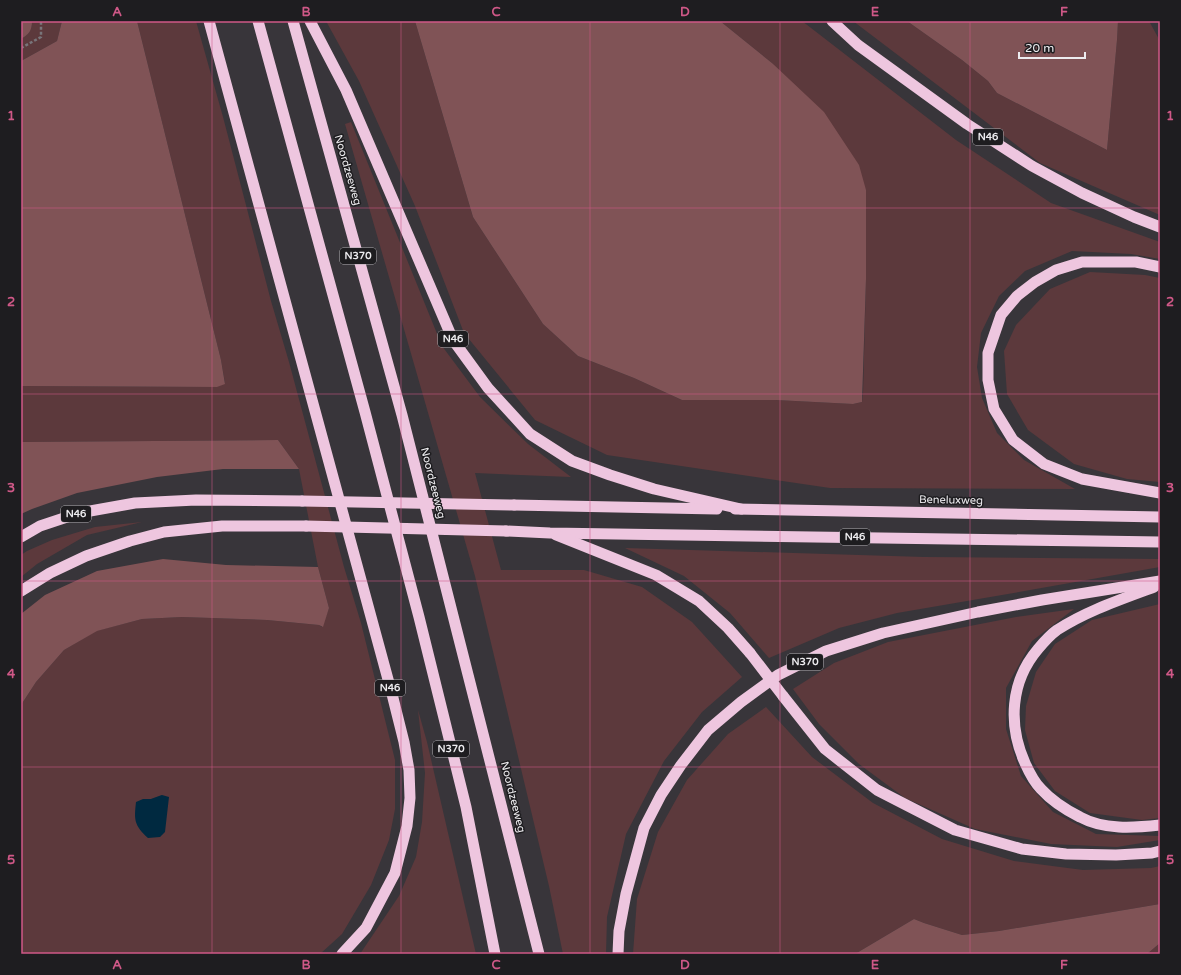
<svg xmlns="http://www.w3.org/2000/svg" width="1181" height="975" viewBox="0 0 1181 975" font-family="'Varela Round',sans-serif">
<style>
.green{fill:#5c393c;fill-rule:evenodd}
.forest{fill:#805356}
.water{fill:#002940}
.lines{fill:none;stroke-linecap:round;stroke-linejoin:round}
.path{stroke:#78757a;stroke-width:2.5;stroke-dasharray:3 2;stroke-linecap:butt}
.trunk{stroke:#eec6df;stroke-width:11}
.trunk-bridge{stroke:#eec6df;stroke-width:11}
.grid{fill:none;stroke:#cf5887;stroke-width:1;stroke-opacity:0.55}
.labels{text-anchor:middle;dominant-baseline:central;stroke-width:3;stroke-linejoin:round;paint-order:stroke}
.shield{fill:#1e1d20;stroke:#afaeb1;stroke-width:1}
.shield-label{font-size:10px;font-weight:bold;fill:#edecef}
.street-label{font-size:11px;fill:#edecef;stroke:#1e1d20}
.neatline{fill:none;stroke:#cf5887;stroke-width:1.5}
.grid-label{font-size:13px;text-anchor:middle;font-weight:bold;fill:#cf5887}
</style>
<rect width="100%" height="100%" fill="#38353a"/>
<g class="green">
<path d="M32 21H62L57 41 21 61V39C29 34 32 31 32 21Z"/>
<path d="M137 21H196L223 117 271 301 289 362 344 567 361 623 395 760V809L389 840 371 885 342 934 320 954H23L21 952V705L36 682 64 650 96 631 142 619 182 617 267 620 319 625 322 627 329 608 318 567 299 469 278 440 21 442V386L216 387 225 383 221 360ZM162 795 148 838 143 799H151Z"/>
<path d="M326 21H415L473 217 543 324 578 356 634 378 682 400H776L853 404 862 402 863 394 866 279V190L772 63 720 21H802L956 140 1051 203 1160 242V259L1131 254 1072 251 1025 271 999 296 981 333 977 367 982 398 997 433 1024 460 1075 489 830 488 607 455 535 420 464 333 415 206 359 81Z"/>
<path d="M853 21H907L962 60 988 81 997 93 1107 150 1117 40 1118 21H1149L1160 41V215L1040 163Z"/>
<path d="M351 122 442 346 480 397 528 444 571 477 475 473 501 570H584L642 587 692 622 742 677 702 712 664 761 626 834 607 917 606 954H563L549 886 475 576 345 124Z"/>
<path d="M1090 272 1145 275 1160 278V482L1127 479 1074 464 1028 430 1007 394 1004 351 1016 325 1050 289Z"/>
<path d="M142 522 87 535 37 564 21 577V555L27 551 52 540 95 527Z"/>
<path d="M625 548 924 557 1160 559V567L1002 595 897 613 839 628 769 658 730 613 684 576Z"/>
<path d="M1160 604V818L1142 820 1090 813 1055 791 1034 763 1025 730 1026 706 1036 672 1055 644 1092 620Z"/>
<path d="M1074 609 1032 641 1006 688V729L1021 776 1053 812 1096 834 1160 836V840L1117 847 1051 844 975 829 905 798 859 764 819 724 793 689 834 663 888 642 1016 617Z"/>
<path d="M766 707 812 757 873 803 942 839 1014 861 1083 870 1151 868 1160 866V904L999 931 962 935 924 923 914 919 855 954H633L637 899 658 832 687 780 728 734Z"/>
<path d="M418 710 427 742 476 954H360L399 896 416 857 422 822 425 773Z"/>
<path d="M1160 943V954H1147Z"/>
</g>
<g class="forest">
<path d="M21 21H32C32 31 29 34 21 39Z"/>
<path d="M62 21H137L221 360 225 384 217 387 21 386V61L57 41Z"/>
<path d="M415 21H720L772 63 824 112 859 165 866 190V279L862 402 853 404 776 400H682L634 378 578 356 543 324 473 217Z"/>
<path d="M907 21H1118L1117 40 1107 150 997 93 988 81 962 60Z"/>
<path d="M278 440 299 469H223L157 477 77 493 32 509 21 514V442Z"/>
<path d="M163 559 226 565 318 567 329 608 323 627 319 625 267 620 182 617 142 619 97 631 64 650 36 682 21 705V614L45 595 97 571Z"/>
<path d="M1160 904V943L1147 954H855L914 919 924 923 962 935 999 931Z"/>
</g>
<path class="water" d="M162 795 169 797 165 832 160 837 148 838C134 825 134 820 136 802L143 799H151Z"/>
<g class="lines">
<path class="path" d="M21 48 41 37V21"/>
<g class="trunk">
<path d="M209 21 392 694 404 742 409 770 410 798 407 826 395 873 366 928 342 954"/>
<path d="M258 21 365 412 419 617 466 807 495 954"/>
<path d="M293 21 402 415 539 954"/>
<path d="M310 21 346 90 453 340 488 388 530 434 572 461 610 475 654 489 741 509"/>
<path d="M832 21 858 45 967 124 1032 166 1082 193 1134 217 1160 227"/>
<path d="M1160 267 1136 262H1082L1056 270 1035 282 1017 296 1001 315 988 353V380L994 409 1013 440 1044 464 1082 479 1160 493"/>
<path d="M514 505 717 509"/>
<path d="M735 509 1160 517"/>
<path d="M506 531 550 533 1160 542"/>
<path d="M556 535 656 575 699 601 728 628 750 653"/>
<path d="M21 537 40 526 79 513 135 503 196 500 302 501"/>
<path d="M1154 587C1122 599 1086 611 1057 630 1050 635 1043 643 1038 649 1010 682 1008 725 1025 763 1029 772 1034 782 1041 789 1051 800 1066 810 1080 817 1104 830 1133 828 1160 825"/>
<path d="M21 591 50 573 86 556 130 541 164 532 222 526H306"/>
<path d="M783 696 825 749 877 790 955 830 1022 849 1066 854 1116 855 1152 853 1160 851"/>
<path d="M618 954 619 931 626 894 644 828 661 795 681 765 708 730 741 702 778 675 826 651 883 633 978 612 1042 600 1160 581"/>
</g>
<g class="trunk-bridge">
<path d="M302 501 514 505"/>
<path d="M306 526 506 531"/>
<path d="M750 653 783 696"/>
</g>
</g>
<path class="grid" d="M212 21V954M401 21V954M590 21V954M780 21V954M970 21V954M21 208H1160M21 394H1160M21 581H1160M21 767H1160"/>
<g class="labels">
<g class="shield">
<rect x="973" y="129" width="30" height="16" rx="3"/>
<rect x="340" y="248" width="36" height="16" rx="3"/>
<rect x="438" y="331" width="30" height="16" rx="3"/>
<rect x="61" y="506" width="30" height="16" rx="3"/>
<rect x="840" y="529" width="30" height="16" rx="3"/>
<rect x="787" y="654" width="36" height="16" rx="3"/>
<rect x="375" y="680" width="30" height="16" rx="3"/>
<rect x="433" y="741" width="36" height="16" rx="3"/>
</g>
<g class="shield-label">
<text x="988" y="137">N46</text>
<text x="358" y="256">N370</text>
<text x="453" y="339">N46</text>
<text x="76" y="514">N46</text>
<text x="855" y="537">N46</text>
<text x="805" y="662">N370</text>
<text x="390" y="688">N46</text>
<text x="451" y="749">N370</text>
</g>
<g class="street-label">
<text transform="translate(348 170) rotate(74)">Noordzeeweg</text>
<text transform="translate(433 483) rotate(76)">Noordzeeweg</text>
<text transform="translate(951 500) rotate(1)">Beneluxweg</text>
<text transform="translate(513 797) rotate(76)">Noordzeeweg</text>
</g>
</g>
<rect width="1181" height="975" fill="none" stroke="#1e1d20" stroke-width="44"/>
<path d="M1019 52v6h66v-6" fill="none" stroke="#edecef" stroke-width="2"/>
<text x="1025" y="52" font-size="12" fill="#edecef" stroke="#1e1d20" stroke-width="3" paint-order="stroke">20 m</text>
<rect x="22" y="22" width="1137" height="931" class="neatline"/>
<g class="grid-label">
<text x="117" y="16">A</text>
<text x="306" y="16">B</text>
<text x="496" y="16">C</text>
<text x="685" y="16">D</text>
<text x="875" y="16">E</text>
<text x="1064" y="16">F</text>
<text x="11" y="120">1</text>
<text x="1170" y="120">1</text>
<text x="11" y="306">2</text>
<text x="1170" y="306">2</text>
<text x="11" y="492">3</text>
<text x="1170" y="492">3</text>
<text x="11" y="678">4</text>
<text x="1170" y="678">4</text>
<text x="11" y="864">5</text>
<text x="1170" y="864">5</text>
<text x="117" y="969">A</text>
<text x="306" y="969">B</text>
<text x="496" y="969">C</text>
<text x="685" y="969">D</text>
<text x="875" y="969">E</text>
<text x="1064" y="969">F</text>
</g>
</svg>
